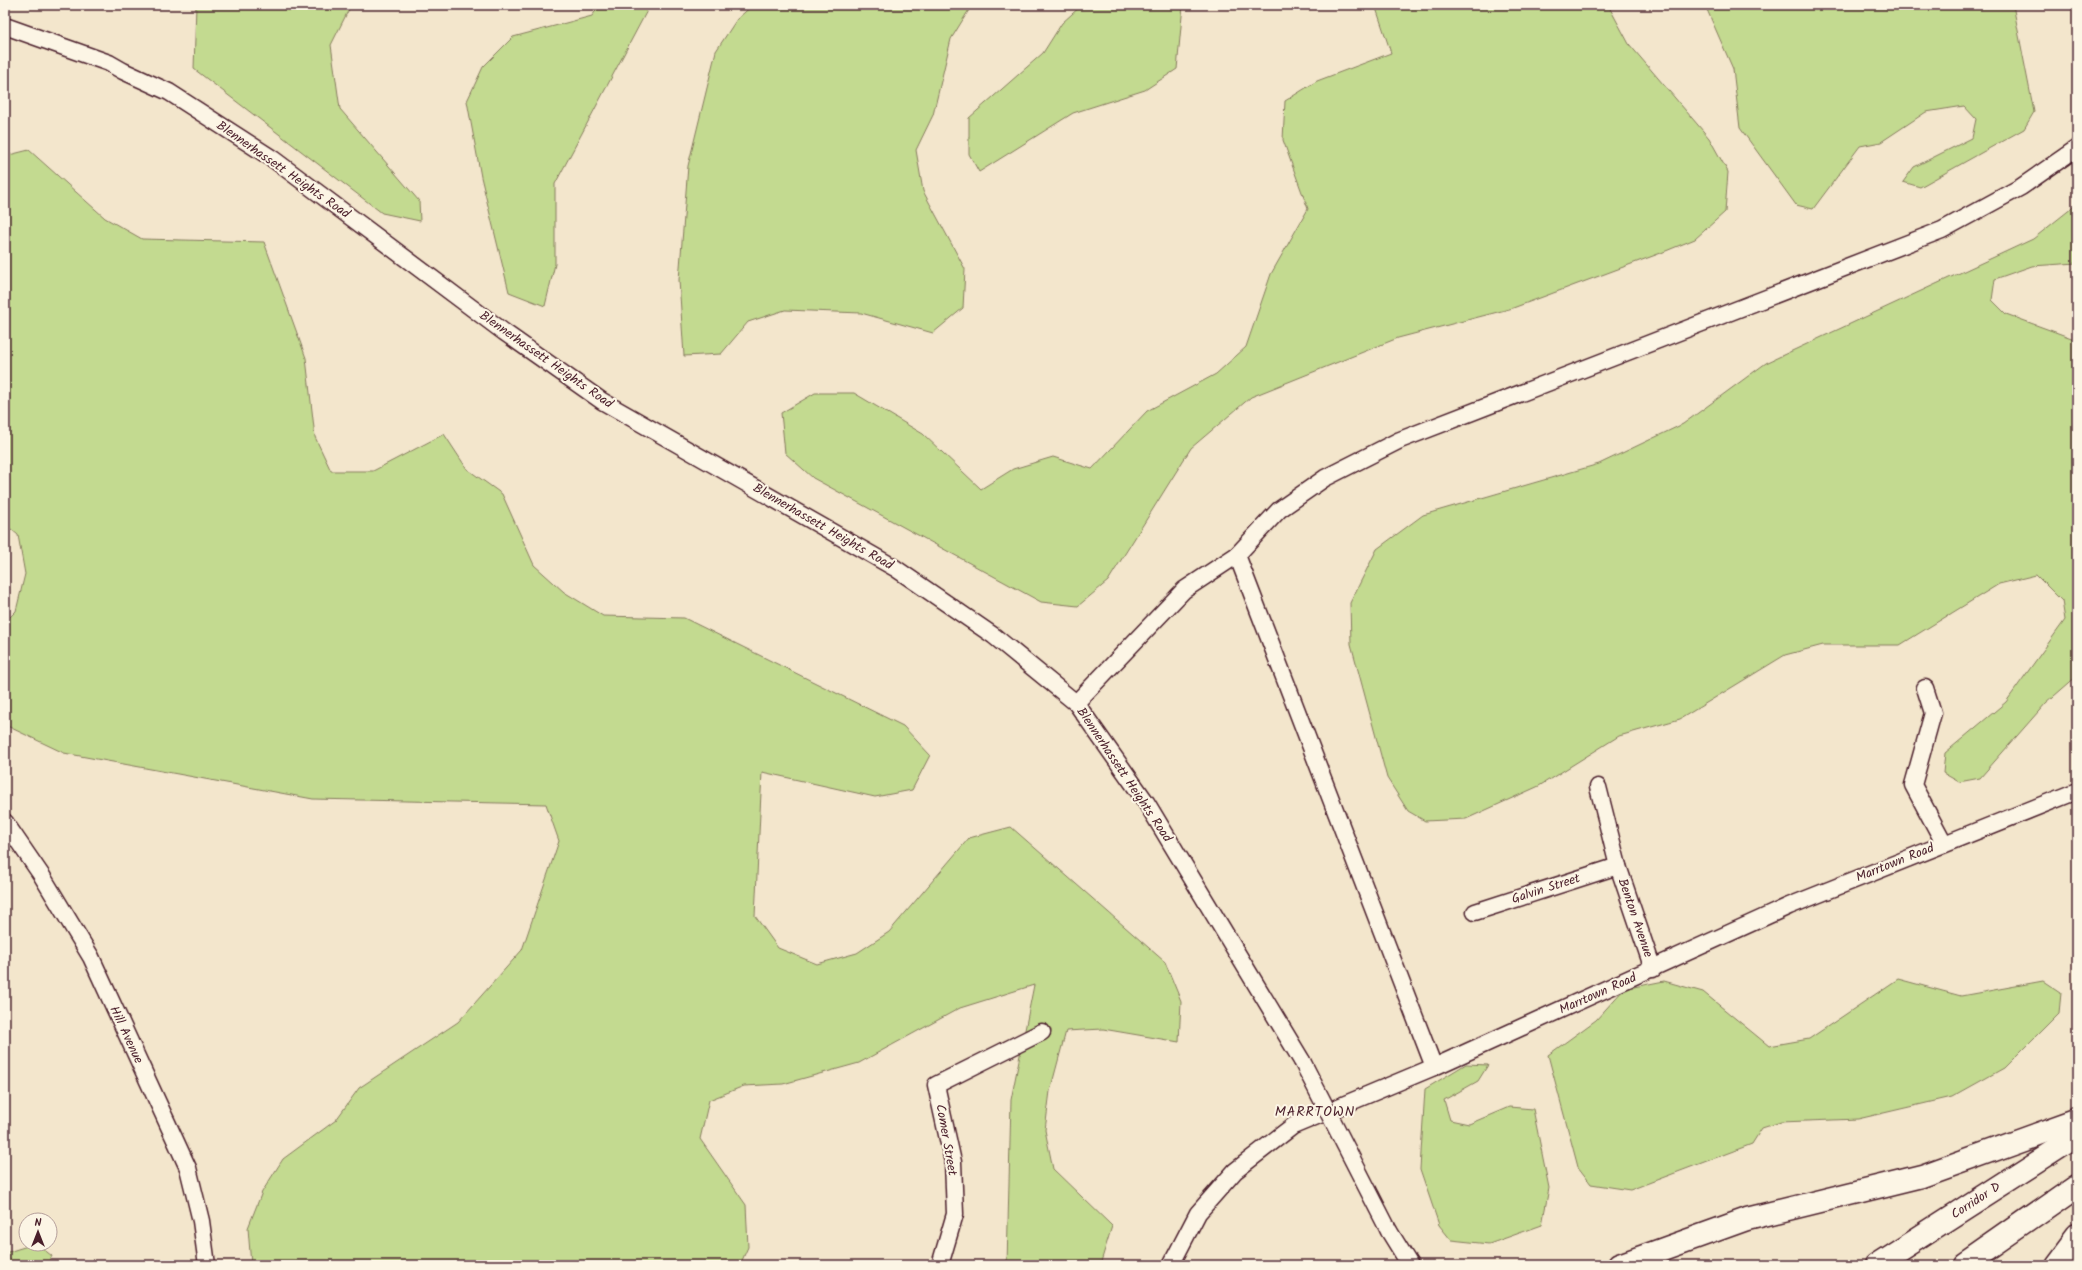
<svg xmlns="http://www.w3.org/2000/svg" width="2082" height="1270" viewBox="0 0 2082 1270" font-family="Kalam,sans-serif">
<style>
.green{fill:#c3da90;stroke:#867c5e}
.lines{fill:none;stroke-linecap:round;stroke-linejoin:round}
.minor-casing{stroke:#4a1f2b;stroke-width:19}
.highway-casing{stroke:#4a1f2b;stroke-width:25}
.minor{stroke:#fcf5e5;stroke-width:16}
.highway{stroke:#fcf5e5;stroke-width:22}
.minor-bridge-casing{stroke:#4a1f2b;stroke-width:19;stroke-linecap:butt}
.minor-bridge{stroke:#fcf5e5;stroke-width:16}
.labels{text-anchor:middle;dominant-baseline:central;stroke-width:4;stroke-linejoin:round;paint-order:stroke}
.street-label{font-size:13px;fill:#4a1f2b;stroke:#fcf5e5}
.neighbourhood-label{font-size:14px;letter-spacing:1px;fill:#4a1f2b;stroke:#fcf5e5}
</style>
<rect width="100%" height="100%" fill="#f3e6cc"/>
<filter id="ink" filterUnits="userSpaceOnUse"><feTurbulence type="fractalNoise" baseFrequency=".025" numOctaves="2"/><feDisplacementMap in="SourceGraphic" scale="8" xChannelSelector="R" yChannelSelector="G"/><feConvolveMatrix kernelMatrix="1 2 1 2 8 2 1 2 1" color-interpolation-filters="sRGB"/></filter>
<g filter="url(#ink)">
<g class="green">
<path d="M196 5H351L331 45 340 109 419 201 420 221 382 213 194 69Z"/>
<path d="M600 5H650L555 184V264L545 306 509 292 481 177 467 101 483 67 513 37 592 16Z"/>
<path d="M753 5H972L951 39 933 115 916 150 923 191 965 269 963 308 933 333 861 313 785 310 748 322 721 354 684 356 679 280 688 166 716 51 737 19Z"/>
<path d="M1082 5H1183L1177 69 1145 90 1073 113 979 172 969 154V118L1043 53 1062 23Z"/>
<path d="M1375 5H1608L1629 44 1709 138 1728 172 1725 212 1695 239 1661 253 1513 308 1398 338 1251 397 1191 448 1108 581 1078 606 1041 602 813 478 785 453 781 413 815 393H854L923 434 981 489 1013 469 1053 457 1092 469 1147 411 1216 374 1246 347 1271 274 1308 209 1283 140 1285 101 1317 81 1391 53Z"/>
<path d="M1705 5H2013L2034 112 2024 129 1920 187 1903 182 1914 167 1972 138 1976 119 1964 106 1926 112 1881 142 1860 146 1813 209 1796 205 1740 128 1733 69Z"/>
<path d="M29 150 105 218 142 239 264 242 306 358 315 437 331 471H373L444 434 467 469 502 494 534 565 564 592 603 616 684 618 903 726 930 755 912 790 875 797 762 772 755 916 778 948 817 964 857 953 889 932 969 838 1011 827 1165 962 1181 1001 1179 1042 1103 1029 1066 1031 1050 1091 1045 1130 1053 1169 1112 1226 1100 1265H1007L1011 1100 1034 985 960 1008 859 1063 783 1084 744 1086 709 1100 700 1139 746 1205 748 1247 740 1265H251L248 1228 262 1192 283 1159 336 1120 359 1088 458 1022 522 950 559 841 546 804 313 799 64 753 5 725V622L16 611 25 574 18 535 5 524V156Z"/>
<path d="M2077 204V263L2032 266 1995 279 1992 300 2006 314 2077 340V676L2046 703 1980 778 1959 782 1943 773 1945 753 2006 702 2065 620 2062 601 2036 575 1999 584 1900 645H1823L1785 655 1680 719 1619 736 1539 786 1466 819 1425 821 1408 811 1387 778 1351 644 1350 603 1377 549 1423 515 1599 464 1683 424 1766 363 2033 239Z"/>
<path d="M1898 979 1961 996 2043 981 2061 993 2059 1013 2004 1068 1952 1097 1858 1119 1781 1122 1762 1128 1752 1144 1630 1190 1591 1184 1578 1167 1548 1055 1596 1020 1624 989 1664 981 1703 992 1769 1046 1809 1039Z"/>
<path d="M1466 1064 1488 1065 1478 1081 1444 1100 1450 1120 1469 1124 1509 1107 1533 1109 1549 1188 1542 1225 1489 1244 1451 1240 1439 1225 1420 1169 1425 1089Z"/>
<path d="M34 1244H37L52 1256 47 1265H5V1253Z"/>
</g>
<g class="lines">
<defs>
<g id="minor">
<path d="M5 26 109 63 123 71 169 92 273 159 504 332 602 401 895 568 994 636 1076 703 1146 802 1302 1061"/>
<path d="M1237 555 1434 1067"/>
<path d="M1925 688 1933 713 1913 785 1944 843"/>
<path d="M1076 703 1184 590 1237 555 1279 510 1325 478 1400 440 1942 230 2021 187 2077 148"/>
<path d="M1598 787 1618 866 1653 969"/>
<path d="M5 822 42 876 91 957 188 1168 201 1221 207 1265"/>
<path d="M1475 912 1618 866"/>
<path d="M1389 1231 1410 1265"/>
<path d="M940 1265 955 1214 953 1162 936 1085 1042 1032"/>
<path d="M1171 1265 1198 1213 1235 1171 1293 1126 1434 1067 1789 906 2077 791"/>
</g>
<g id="highway">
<path d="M1619 1265 1747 1219 1922 1176 2077 1120"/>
<path d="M1876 1265 2077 1136"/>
<path d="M1964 1265 2077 1186"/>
<path d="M2056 1265 2077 1237"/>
</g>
</defs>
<use href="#minor" class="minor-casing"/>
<use href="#highway" class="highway-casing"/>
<use href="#minor" class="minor"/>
<use href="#highway" class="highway"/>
<defs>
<path id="minor-bridge" d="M1302 1061 1389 1231"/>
</defs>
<use href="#minor-bridge" class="minor-bridge-casing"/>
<use href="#minor-bridge" class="minor-bridge"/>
</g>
</g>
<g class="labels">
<g class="street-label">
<text transform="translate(283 170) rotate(35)">Blennerhassett Heights Road</text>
<text transform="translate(546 360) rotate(35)">Blennerhassett Heights Road</text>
<text transform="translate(823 527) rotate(30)">Blennerhassett Heights Road</text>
<text transform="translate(1124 775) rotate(56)">Blennerhassett Heights Road</text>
<text transform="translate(1895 863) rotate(-22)">Marrtown Road</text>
<text transform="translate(1546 889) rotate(-18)">Galvin Street</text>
<text transform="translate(1635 918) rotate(71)">Benton Avenue</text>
<text transform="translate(1598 994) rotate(-24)">Marrtown Road</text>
<text transform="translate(126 1035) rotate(65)">Hill Avenue</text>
<text transform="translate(946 1140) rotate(80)">Comer Street</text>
<text transform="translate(1976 1201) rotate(-33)">Corridor D</text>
</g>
<g class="neighbourhood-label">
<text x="1315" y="1112">MARRTOWN</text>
</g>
</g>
<rect width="2082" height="1270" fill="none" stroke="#fcf5e5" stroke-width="20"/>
<rect x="10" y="10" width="2062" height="1250" fill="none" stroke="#4a1f2b" stroke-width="1.5" filter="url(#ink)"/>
<g transform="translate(38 1232)"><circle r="19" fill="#fcf5e5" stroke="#b59f9b"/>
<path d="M0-3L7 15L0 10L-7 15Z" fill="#4a1f2b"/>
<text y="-6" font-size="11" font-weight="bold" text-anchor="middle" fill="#4a1f2b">N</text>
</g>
</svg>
